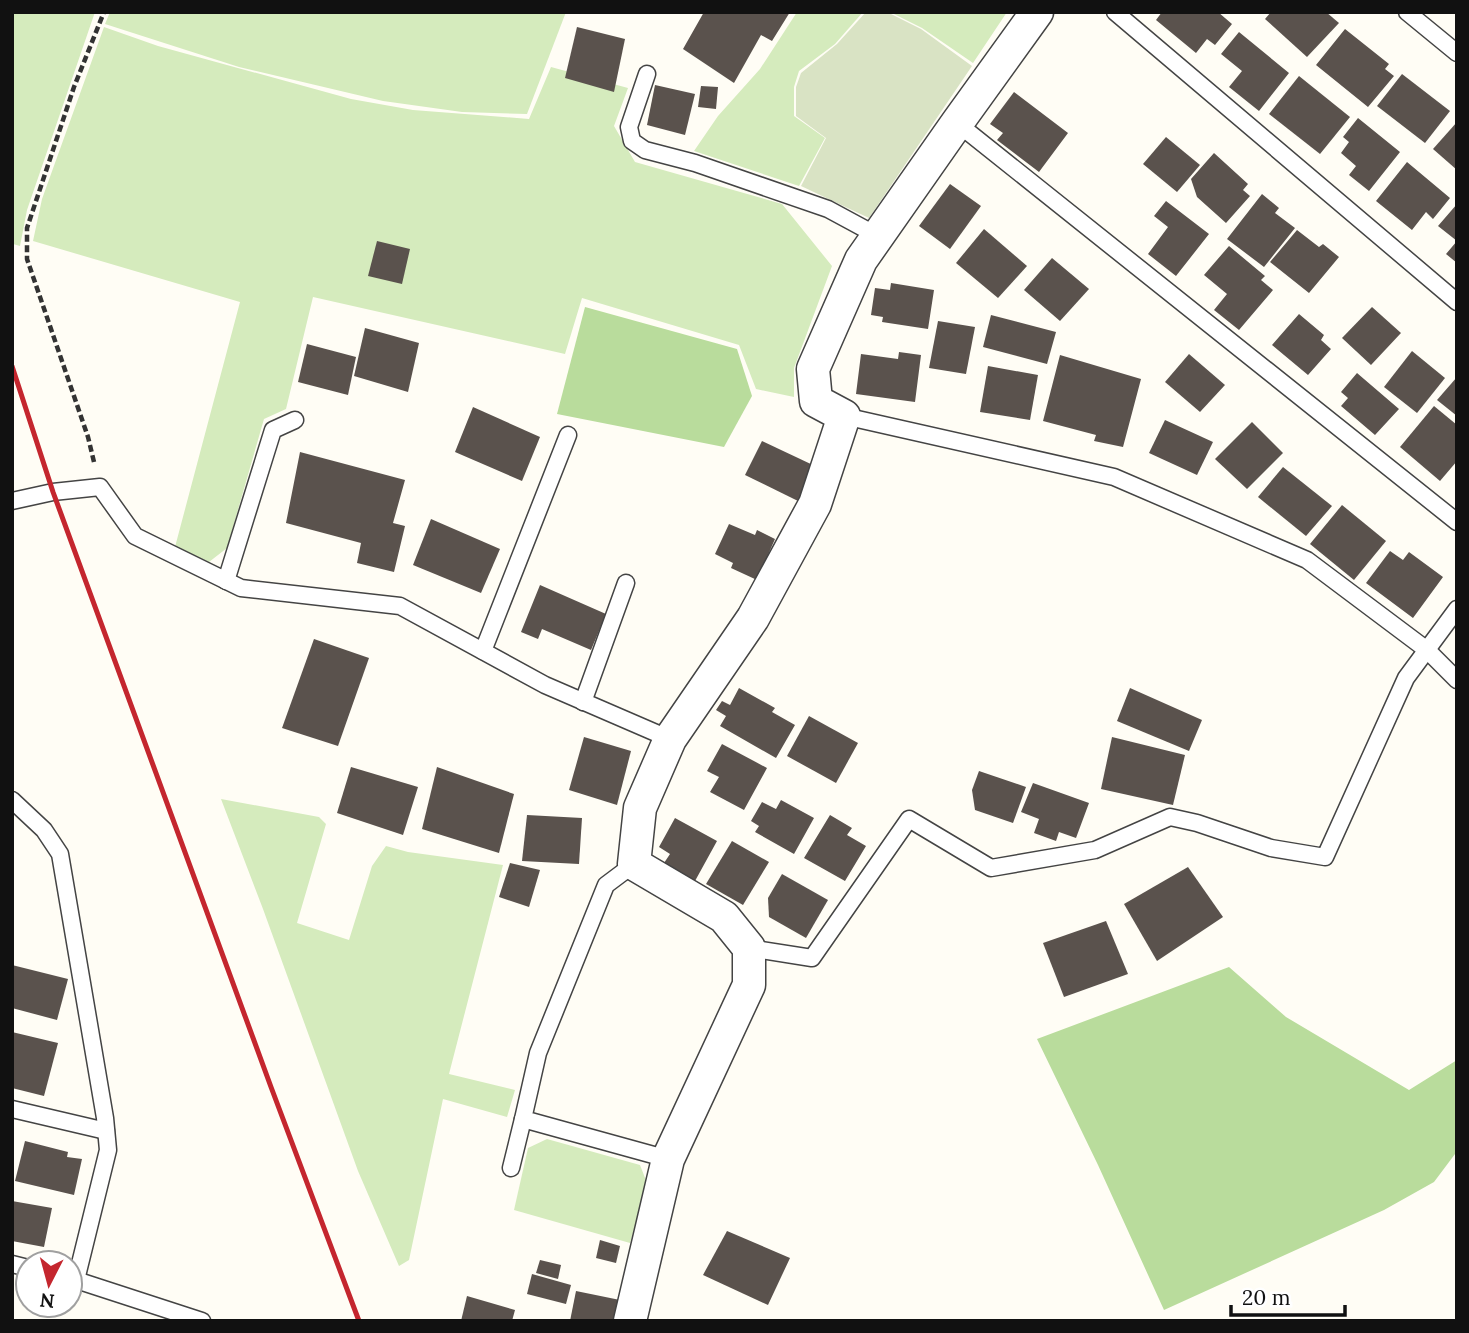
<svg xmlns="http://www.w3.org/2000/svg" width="1469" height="1333" viewBox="0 0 1469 1333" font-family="Lora,serif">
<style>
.green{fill:#d5ebbd}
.forest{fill:#b9dc9c}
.cemetery{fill:#d9e3c4}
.building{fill:#5a524d}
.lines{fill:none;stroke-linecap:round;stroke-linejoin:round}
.service-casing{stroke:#444;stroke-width:19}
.minor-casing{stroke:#444;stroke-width:35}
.path{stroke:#333;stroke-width:4.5;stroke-dasharray:7 3.5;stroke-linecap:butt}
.service{stroke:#fff;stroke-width:16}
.minor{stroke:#fff;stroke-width:32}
.rail{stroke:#c4262e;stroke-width:5}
</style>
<rect width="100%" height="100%" fill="#fffdf5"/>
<g class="green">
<path d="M12 12H95L27 210 20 246 13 244 12 242Z"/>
<path d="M110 12H566L527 114 462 112 383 101 239 67 105 24Z"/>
<path d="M797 12H863L835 44 799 71 794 87V116L825 138 799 186 694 151 718 116 760 69Z"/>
<path d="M890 12H1007L973 63 922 28Z"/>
<path d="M104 27 158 46 351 99 413 110 529 119 551 67 628 88 614 126 635 162 782 204 832 266 794 368V397L756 389 739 345 582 298 565 354 313 297 286 409 264 419 227 548 209 562 175 547 240 302 33 241 42 199Z"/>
<path d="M221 799 319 817 326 824 297 923 349 940 372 866 386 846 408 852 503 865 449 1074 515 1090 507 1117 443 1099 409 1260 399 1266 358 1171 263 909Z"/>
<path d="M547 1139 640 1165 647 1183 630 1243 514 1210 528 1148Z"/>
</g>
<g class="forest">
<path d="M585 307 737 349 752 396 724 447 557 414Z"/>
<path d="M1229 967 1286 1017 1409 1090 1457 1060V1149L1455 1154 1434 1182 1384 1210 1164 1310 1098 1165 1037 1039Z"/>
</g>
<path class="cemetery" d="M866 12H887L921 29 972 66 869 218 801 186 826 138 796 116V87L801 73 837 44Z"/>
<g class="building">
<path d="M704 12H790L772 41 761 35 734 83 683 49Z"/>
<path d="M1162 12H1218L1232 24 1215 45 1207 39 1196 53 1156 20Z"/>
<path d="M1271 12H1326L1339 23 1307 57 1265 19Z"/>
<path d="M577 27 625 39 614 92 565 78Z"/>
<path d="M1345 29 1389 64 1385 69 1394 76 1368 107 1316 65Z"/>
<path d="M1239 32 1289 73 1259 111 1229 87 1242 71 1221 54Z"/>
<path d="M1402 74 1450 111 1425 143 1377 106Z"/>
<path d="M1299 76 1350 117 1320 154 1269 114Z"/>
<path d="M655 85 695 94 685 135 647 125Z"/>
<path d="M701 86 718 87 716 109 698 107Z"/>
<path d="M1014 92 1068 133 1039 172 997 140 1003 133 990 124Z"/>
<path d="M1358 118 1400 152 1369 191 1349 175 1356 166 1341 153 1349 142 1343 137Z"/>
<path d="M1457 122V170L1433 149Z"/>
<path d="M1166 137 1200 165 1177 192 1143 164Z"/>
<path d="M1214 153 1248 184 1243 190 1250 196 1226 223 1197 197 1191 179Z"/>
<path d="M1407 162 1450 198 1433 219 1426 212 1412 230 1376 201Z"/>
<path d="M950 184 981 206 950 249 919 226Z"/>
<path d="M1262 194 1279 208 1275 213 1295 228 1264 267 1227 239Z"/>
<path d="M1166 201 1209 234 1176 276 1148 254 1168 227 1154 216Z"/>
<path d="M1457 204V263L1446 254 1457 241 1438 226Z"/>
<path d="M984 229 1027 266 998 298 956 263Z"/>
<path d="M1297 230 1319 247 1323 244 1339 257 1309 293 1270 262Z"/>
<path d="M377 241 410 249 402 284 368 276Z"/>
<path d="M1229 246 1265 276 1261 280 1273 290 1239 330 1214 310 1227 294 1204 275Z"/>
<path d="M1052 258 1089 289 1060 321 1024 290Z"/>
<path d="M891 283 934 290 928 329 882 322 883 317 871 315 875 288 890 290Z"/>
<path d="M1372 307 1401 333 1371 365 1342 338Z"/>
<path d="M1299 314 1324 335 1321 340 1331 349 1308 375 1272 345Z"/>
<path d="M991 315 1056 332 1047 364 983 347Z"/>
<path d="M938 321 975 327 966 374 929 368Z"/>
<path d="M365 328 419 343 408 392 354 376Z"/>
<path d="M307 344 356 357 348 395 298 382Z"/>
<path d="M1412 351 1445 378 1417 413 1384 387Z"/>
<path d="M899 352 921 355 915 402 856 394 861 354 898 359Z"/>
<path d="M1189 354 1225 385 1200 412 1165 382Z"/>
<path d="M1060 355 1141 379 1123 447 1094 441 1096 435 1043 421Z"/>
<path d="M988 366 1038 375 1030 420 980 412Z"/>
<path d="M1357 373 1399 409 1375 435 1341 406 1348 398 1341 392Z"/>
<path d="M1457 377V416L1437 400Z"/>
<path d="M1434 406 1457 425V461L1440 481 1400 447Z"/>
<path d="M473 407 540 437 522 481 455 452Z"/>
<path d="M1165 420 1213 442 1197 475 1149 453Z"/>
<path d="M1252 422 1283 453 1247 489 1215 459Z"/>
<path d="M762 441 815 466 798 501 745 475Z"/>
<path d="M300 452 405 480 393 523 405 526 394 572 357 563 361 543 286 523Z"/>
<path d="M1283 467 1332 506 1306 536 1258 497Z"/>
<path d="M1342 505 1386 541 1354 580 1310 544Z"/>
<path d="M431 519 500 549 481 593 413 565Z"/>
<path d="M729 524 755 535 757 530 775 539 757 580 731 568 733 563 715 554Z"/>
<path d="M1390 551 1403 560 1409 552 1443 577 1413 618 1366 583Z"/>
<path d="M540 585 606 614 591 650 542 629 538 639 521 632Z"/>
<path d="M314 639 369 658 338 746 282 728Z"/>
<path d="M739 688 775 708 772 712 795 725 776 758 720 726 726 716 716 710 722 701 730 705Z"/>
<path d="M1130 688 1202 720 1189 751 1117 721Z"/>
<path d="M809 716 858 743 836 783 787 756Z"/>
<path d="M584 737 631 751 617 805 569 790Z"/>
<path d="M1112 737 1185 755 1173 805 1101 789Z"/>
<path d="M722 744 767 768 744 810 710 792 719 777 707 771Z"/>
<path d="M351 767 418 787 403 835 337 813Z"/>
<path d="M437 767 514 794 499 853 422 829Z"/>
<path d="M979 771 1026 787 1013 823 975 810 972 790Z"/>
<path d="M1033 783 1089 803 1076 838 1059 832 1056 841 1034 833 1039 819 1021 812Z"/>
<path d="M781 800 814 818 794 854 755 832 759 826 751 821 762 802 776 809Z"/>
<path d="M527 815 582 818 579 864 522 861Z"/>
<path d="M830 815 852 828 847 835 866 846 845 881 804 858Z"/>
<path d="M675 818 717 841 695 881 664 863 670 854 659 847Z"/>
<path d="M732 841 769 862 743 905 706 884Z"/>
<path d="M510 863 540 870 529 907 499 897Z"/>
<path d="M1188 867 1223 917 1157 961 1124 904Z"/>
<path d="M782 874 828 900 806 938 769 917 768 898Z"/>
<path d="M1106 921 1128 974 1064 997 1043 943Z"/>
<path d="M12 965 68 979 57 1020 12 1008Z"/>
<path d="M12 1032 58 1043 44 1096 12 1088Z"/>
<path d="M25 1141 68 1152 67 1157 82 1159 74 1195 15 1181Z"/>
<path d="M12 1201 52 1208 44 1247 12 1241Z"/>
<path d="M727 1231 790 1258 768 1305 703 1275Z"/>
<path d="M600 1240 620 1246 616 1263 596 1258Z"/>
<path d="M540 1260 561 1265 558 1279 536 1273Z"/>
<path d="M532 1274 571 1285 566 1304 527 1294Z"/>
<path d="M576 1291 620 1300 616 1321H570Z"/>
<path d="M467 1296 515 1310 512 1321H461Z"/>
</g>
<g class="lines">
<defs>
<g id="service">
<path d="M1115 12 1457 302"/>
<path d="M1407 12 1457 53"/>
<path d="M647 74 629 127 632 141 645 150 695 163 828 209 878 236"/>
<path d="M957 123 1457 522"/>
<path d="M844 416 1114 477 1307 560 1427 650 1457 680"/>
<path d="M12 501 53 492 100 487 135 536 241 588 400 606 545 685 670 739"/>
<path d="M226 581 273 430 295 420"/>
<path d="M483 651 568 435"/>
<path d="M583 702 626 583"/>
<path d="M12 800 44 830 60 854 105 1118 108 1150 76 1280 70 1278"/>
<path d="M634 864 606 885 538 1053 523 1119 668 1159"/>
<path d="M749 948 812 958 909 819 991 868 1095 850 1170 817 1197 823 1271 848 1325 857 1406 678 1457 609"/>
<path d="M12 1109 106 1131"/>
<path d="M511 1168 523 1119"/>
<path d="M12 1264 28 1268"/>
<path d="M76 1280 202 1321"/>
</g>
<path id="minor" d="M630 1321 668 1159 749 985V948L724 917 634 864 640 808 670 739 753 618 815 504 844 416 816 401 813 369 861 260 957 123 1037 12"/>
</defs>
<use href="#service" class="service-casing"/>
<use href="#minor" class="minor-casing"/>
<path class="path" d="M94 462 88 437 27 259V228L74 87 104 12"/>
<use href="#service" class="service"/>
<use href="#minor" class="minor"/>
<path class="rail" d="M12 366 53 492 271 1087 359 1321"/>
</g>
<rect width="1469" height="1333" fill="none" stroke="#111111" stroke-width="28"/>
<g transform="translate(49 1284) rotate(186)"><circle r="33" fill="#ffffff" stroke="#a0a0a0" stroke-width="2"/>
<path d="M0-5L12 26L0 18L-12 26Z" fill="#c4262e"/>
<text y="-10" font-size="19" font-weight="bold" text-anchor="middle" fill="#111111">N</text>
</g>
<path d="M1231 1305v10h114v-10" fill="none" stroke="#111111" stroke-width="3.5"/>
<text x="1242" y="1305" font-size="21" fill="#111111" stroke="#ffffff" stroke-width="5" paint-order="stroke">20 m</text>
</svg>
